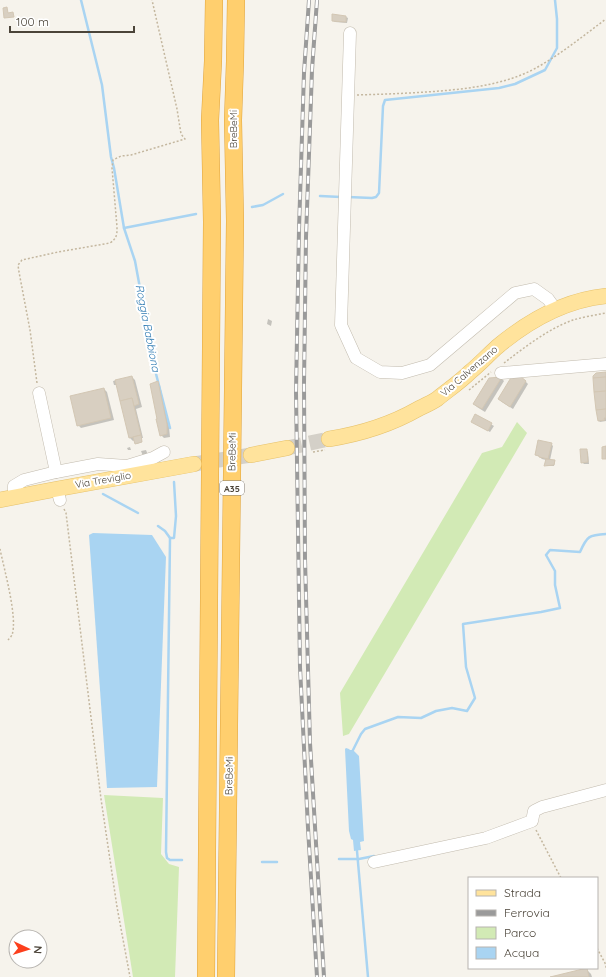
<svg xmlns="http://www.w3.org/2000/svg" width="606" height="977" viewBox="0 0 606 977" font-family="Quicksand,sans-serif">
<style>
.green{fill:#d2eab5}
.water{fill:#a9d4f2}
.shadow{fill:#0003}
.lines{fill:none;stroke-linecap:round;stroke-linejoin:round}
.stream{stroke:#a9d4f2;stroke-width:2.5}
.building{fill:#d8cfc1;stroke:#d3c7b4}
.major-tunnel{stroke:#d4d0c8;stroke-width:15;stroke-dasharray:15 8;stroke-linecap:butt}
.minor-casing{stroke:#c2bbae;stroke-width:13}
.major-casing{stroke:#e6c16a;stroke-width:16}
.highway-casing{stroke:#e0a43c;stroke-width:18}
.path{stroke:#c4b79f;stroke-width:1.5;stroke-dasharray:2 2;stroke-linecap:butt}
.minor{stroke:#fff;stroke-width:12}
.major{stroke:#ffe39c;stroke-width:15}
.highway{stroke:#ffcf6e;stroke-width:17}
.rail-casing{stroke:#9a9a9a;stroke-width:4}
.rail{stroke:#fff;stroke-width:2.5;stroke-dasharray:8;stroke-linecap:butt}
.labels{text-anchor:middle;dominant-baseline:central;stroke-width:4;stroke-linejoin:round;paint-order:stroke}
.shield{fill:#fff;stroke:#817c74;stroke-width:1}
.shield-label{font-size:9px;font-weight:bold;fill:#4b4439}
.street-label{font-size:10px;fill:#4b4439;stroke:#fff}
.water-label{font-size:11px;font-style:italic;fill:#2e7ab2;stroke:#fff}
</style>
<rect width="100%" height="100%" fill="#f6f3ec"/>
<g class="green">
<path d="M517 422 527 433 349 734 343 736 340 693 482 453 502 447Z"/>
<path d="M104 795 163 798 161 854 169 864 179 867 175 977H133Z"/>
</g>
<g class="water">
<path d="M93 533 152 535 166 557 157 787 107 788 89 535Z"/>
<path d="M346 748 349 749 350 750H353L359 756 364 841 360 842 361 850 354 851 353 840 351 839 349 831 345 749Z"/>
</g>
<g class="shadow">
<path d="M346 17 348 18 347 23 335 22 333 21Z"/>
<path d="M268 319 272 321 271 326 267 324Z"/>
<path d="M606 373V421L600 422 598 420Z"/>
<path d="M132 377 135 380 142 407 136 409 143 438H141L142 442 137 444 135 440 133 441 130 438 117 385H114L113 381Z"/>
<path d="M501 378 504 381 485 412 477 407 474 404Z"/>
<path d="M525 381 528 384 513 409 502 402 499 399Z"/>
<path d="M157 382 160 385 169 427 170 437 164 438 161 435 159 419Z"/>
<path d="M104 389 107 392 114 420 81 428 78 425Z"/>
<path d="M475 415 494 426 490 432 474 423Z"/>
<path d="M551 444 553 446 550 460 555 461 554 466H546V460L542 459 536 454Z"/>
<path d="M130 447 131 450H128L127 448Z"/>
<path d="M146 450 148 455 143 456 141 451Z"/>
<path d="M586 450 588 452 589 464H584L582 462Z"/>
<path d="M587 970 591 974 592 977H555Z"/>
</g>
<g class="lines">
<g class="stream">
<path d="M81 0 102 85 111 157 114 168 124 228 135 261 155 370 170 428"/>
<path d="M320 196 341 197"/>
<path d="M348 197 372 198 376 197 379 193 383 106 385 100 499 88 515 84 545 70 557 48V19L555 0"/>
<path d="M252 207 263 205 283 194"/>
<path d="M124 228 196 214"/>
<path d="M103 494 138 513"/>
<path d="M158 526 165 531 170 538 166 852 167 858 170 860H182"/>
<path d="M170 538H174L176 516 174 482"/>
<path d="M353 750 361 734 365 729 398 717 421 718 436 711 452 708 467 711 475 698 466 667 463 624 541 612 560 608 555 585V571L546 555 550 550 580 552C587 536 589 535 606 534"/>
<path d="M357 851 368 977"/>
<path d="M339 859H359L374 856"/>
<path d="M262 862H277"/>
</g>
</g>
<g class="building">
<path d="M7 7 8 13 13 12 14 17 4 18 3 8Z"/>
<path d="M332 14 346 16V22L332 21Z"/>
<path d="M606 372V377L593 378V376L596 373Z"/>
<path d="M132 376 139 404 134 406 132 398 120 401 115 380Z"/>
<path d="M512 376H520L526 381 510 407 498 399Z"/>
<path d="M502 377 482 409 473 404 489 378Z"/>
<path d="M606 377V391L594 392 593 378Z"/>
<path d="M158 381 167 424V434L160 436 156 419H157L150 384Z"/>
<path d="M104 388 111 418 77 426 70 396Z"/>
<path d="M606 391V409L596 410 594 392Z"/>
<path d="M132 398 141 435 129 438 120 401Z"/>
<path d="M606 409V418H604L605 420 598 421 596 410Z"/>
<path d="M475 414 492 423 488 431 471 422Z"/>
<path d="M141 435 142 442 135 444 133 437Z"/>
<path d="M538 440 552 443 548 459 539 457V456L535 455Z"/>
<path d="M606 446V459H602V447Z"/>
<path d="M580 449H587L588 462 581 463Z"/>
<path d="M546 459 555 460 554 465 544 466Z"/>
<path d="M587 968 589 977H550Z"/>
</g>
<g class="lines">
<g class="major-tunnel">
<path d="M287 448 329 439"/>
<path d="M194 464 251 455"/>
</g>
<defs>
<g id="minor">
<path d="M350 33 341 325 356 358 380 372 402 373 430 365 515 293 534 289 548 299 556 310"/>
<path d="M501 373 606 364"/>
<path d="M56 472 98 464 127 466 153 458 164 452"/>
<path d="M57 489 60 500"/>
<path d="M14 497V486L24 480 56 472 39 393"/>
<path d="M374 862 486 838 532 821 534 811 542 807 606 790"/>
</g>
<g id="major">
<path d="M329 439C360 434 390 425 418 409 424 406 431 403 437 399 448 390 460 382 470 372 480 364 488 355 497 347 528 321 566 300 606 296"/>
<path d="M251 455 287 448"/>
<path d="M0 500 57 489 194 464"/>
</g>
<g id="highway">
<path d="M206 977 212 222 210 120 213 61 214 0"/>
<path d="M226 977 235 221 233 120 235 61 236 0"/>
</g>
</defs>
<use href="#minor" class="minor-casing"/>
<use href="#major" class="major-casing"/>
<use href="#highway" class="highway-casing"/>
<g class="path">
<path d="M357 95C389 94 420 93 451 90 481 87 510 82 536 68 561 54 583 36 606 19"/>
<path d="M504 363C525 347 548 329 573 320 583 317 595 315 606 313"/>
<path d="M37 383 30 330 19 272 18 265 22 260 58 252 110 243C117 238 117 235 117 227L112 168 113 160 121 156 131 155 185 139 181 134 177 109 152 0"/>
<path d="M469 390 491 372"/>
<path d="M313 452 325 450"/>
<path d="M64 509 66 513 101 799 117 907 130 977"/>
<path d="M0 549C4 569 18 618 12 635 11 637 9 639 8 640"/>
<path d="M536 830 561 878"/>
<path d="M597 948 606 965V968"/>
</g>
<use href="#minor" class="minor"/>
<use href="#major" class="major"/>
<use href="#highway" class="highway"/>
<defs>
<g id="rail">
<path d="M309 0 304 73 299 229 296 392 300 667 308 828 317 977"/>
<path d="M317 0 312 70 306 237 304 384 305 559 310 743 324 977"/>
</g>
</defs>
<use href="#rail" class="rail-casing"/>
<use href="#rail" class="rail"/>
</g>
<g class="labels">
<rect class="shield" x="220" y="481" width="24" height="14" rx="3"/>
<g class="shield-label">
<text x="232" y="488">A35</text>
</g>
<g class="street-label">
<text transform="translate(233 129) rotate(-90)">BreBeMi</text>
<text transform="translate(469 371) rotate(-41)">Via Calvenzano</text>
<text transform="translate(232 452) rotate(-89)">BreBeMi</text>
<text transform="translate(103 480) rotate(-10)">Via Treviglio</text>
<text transform="translate(229 776) rotate(-89)">BreBeMi</text>
</g>
<g class="water-label">
<text transform="translate(148 328) rotate(79)">Roggia Babbiona</text>
</g>
</g>
<rect x="468" y="877" width="130" height="92" fill="#ffffff" stroke="#b7b4b0"/>
<rect x="476" y="890" width="20" height="6" fill="#ffe39c" stroke="#b7b4b0"/>
<text x="504" y="897" font-size="12" fill="#4b4439">Strada</text>
<rect x="476" y="910" width="20" height="6" fill="#9a9a9a" stroke="#b7b4b0"/>
<text x="504" y="917" font-size="12" fill="#4b4439">Ferrovia</text>
<rect x="476" y="927" width="20" height="12" fill="#d2eab5" stroke="#b7b4b0"/>
<text x="504" y="937" font-size="12" fill="#4b4439">Parco</text>
<rect x="476" y="947" width="20" height="12" fill="#a9d4f2" stroke="#b7b4b0"/>
<text x="504" y="957" font-size="12" fill="#4b4439">Acqua</text>
<g transform="translate(28 949) rotate(94)"><circle r="19" fill="#ffffff" stroke="#b7b4b0"/>
<path d="M0-3L7 15L0 10L-7 15Z" fill="#fc3f1d"/>
<text y="-6" font-size="11" font-weight="bold" text-anchor="middle" fill="#4b4439">N</text>
</g>
<path d="M10 26v6h124v-6" fill="none" stroke="#4b4439" stroke-width="2"/>
<text x="16" y="26" font-size="12" fill="#4b4439" stroke="#ffffff" stroke-width="3" paint-order="stroke">100 m</text>
</svg>
